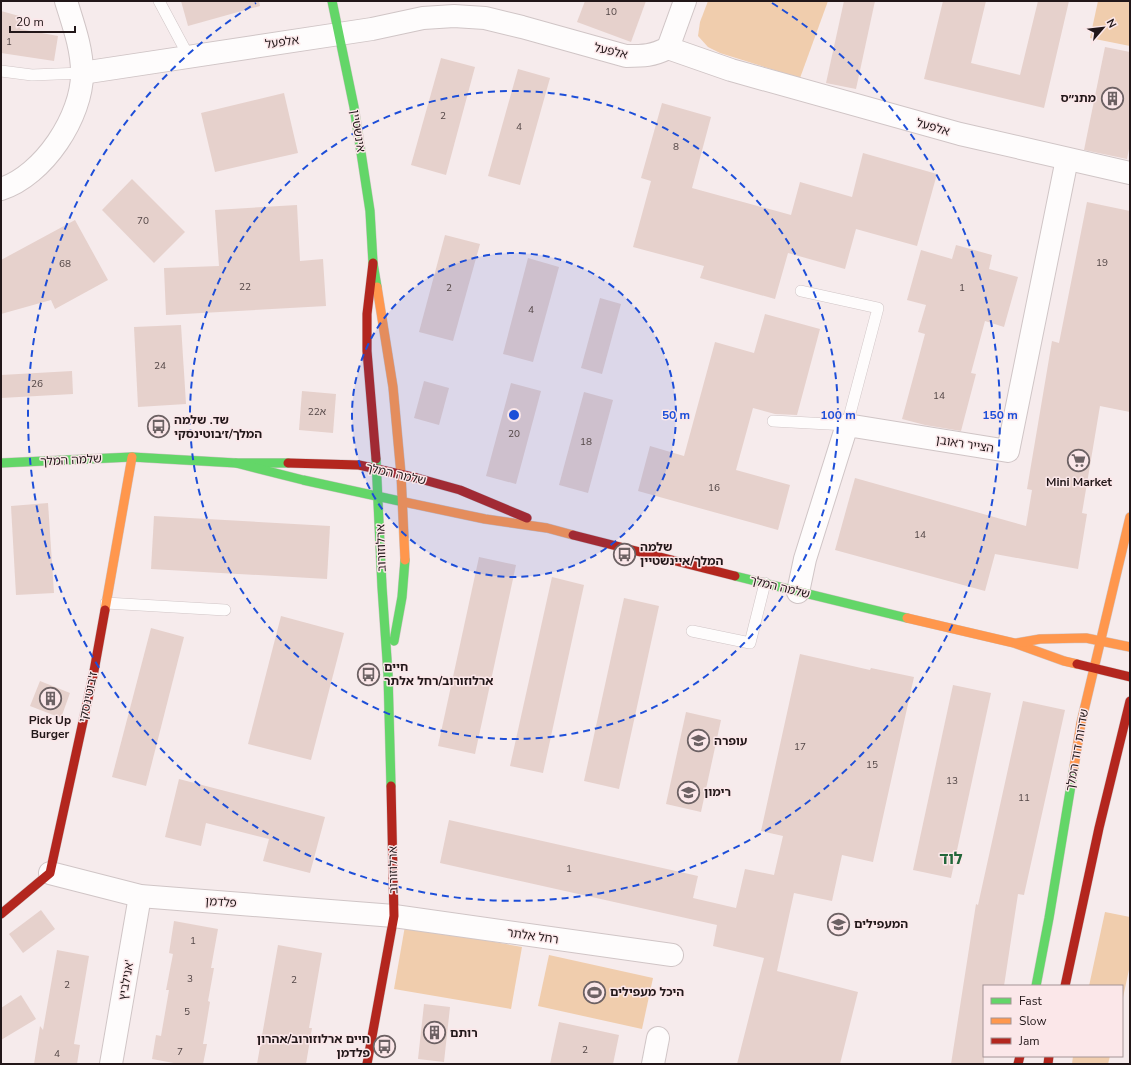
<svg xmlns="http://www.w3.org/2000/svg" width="1131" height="1065" viewBox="0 0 1131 1065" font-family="'Nunito Sans','Noto Sans Hebrew',sans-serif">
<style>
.green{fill:#f0cdad}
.building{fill:#e6d1cc}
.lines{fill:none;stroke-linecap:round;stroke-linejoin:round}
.lane-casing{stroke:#d0c5c6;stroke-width:12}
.street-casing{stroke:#d0c5c6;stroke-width:24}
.fast-casing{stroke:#d0c5c6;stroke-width:10}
.slow-casing{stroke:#d0c5c6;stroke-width:10}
.jam-casing{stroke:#d0c5c6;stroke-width:10}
.lane{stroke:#fefcfc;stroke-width:11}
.street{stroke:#fefcfc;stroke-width:22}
.fast{stroke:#63d668;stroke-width:9}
.slow{stroke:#ff974d;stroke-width:9}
.jam{stroke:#b3261e;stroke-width:9}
.ring{fill:none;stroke:#1d4ed8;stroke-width:2;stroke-dasharray:7 5}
.labels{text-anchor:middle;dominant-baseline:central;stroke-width:3;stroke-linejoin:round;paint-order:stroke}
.number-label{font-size:10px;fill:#534646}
.street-label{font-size:12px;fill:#221719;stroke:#fbe7e9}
.poi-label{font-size:12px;font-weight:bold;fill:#221719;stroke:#fbe7e9;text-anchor:start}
.district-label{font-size:16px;font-weight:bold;fill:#22673a;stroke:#fbe7e9}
.centre{fill:#1d4ed8;stroke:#fbe7e9;stroke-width:2}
.ring-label{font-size:12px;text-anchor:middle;font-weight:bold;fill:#1d4ed8;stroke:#fbe7e9;stroke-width:3;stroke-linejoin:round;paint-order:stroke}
</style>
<rect width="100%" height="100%" fill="#f6ebec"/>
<g class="green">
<path d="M708 1H828L800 78 720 53 708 47 698 36 700 22Z"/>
<path d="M1098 1H1130V46L1090 38Z"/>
<path d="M1105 912 1130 917V965L1122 1002V986H1089Z"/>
<path d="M405 926 522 947 511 1009 394 989Z"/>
<path d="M549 955 653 978 642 1029 538 1006Z"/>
<path d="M1073 1056H1110L1108 1064H1072Z"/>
</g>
<g class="building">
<path d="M181 1H259L260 6 188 26Z"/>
<path d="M585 1H646L631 42 577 22Z"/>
<path d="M844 1H875L856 89 826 83Z"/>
<path d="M943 1H986L971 63 1020 75 1038 1H1069L1044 108 924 79Z"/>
<path d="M1 11 23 17 20 29 58 36 54 61 1 53Z"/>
<path d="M1105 47 1130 52V144L1127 159 1084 150Z"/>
<path d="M441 58 475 67 446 175 411 165Z"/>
<path d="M518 69 550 78 520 185 488 176Z"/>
<path d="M284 93 298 153 215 172 201 113Z"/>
<path d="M662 103 711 117 692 188 791 215 800 182 852 197 863 153 937 174 917 246 856 229 845 269 788 253 775 299 700 278 704 266 633 247 651 181 641 178Z"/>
<path d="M132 179 185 232 154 263 102 210Z"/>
<path d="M1087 202 1130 211V412L1100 406 1082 513 1087 514 1078 569 995 554 985 591 835 550 855 478 1026 526 1032 490 1027 489 1052 341 1059 343Z"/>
<path d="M297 205 300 261 323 259 326 306 166 315 164 268 219 266 215 210Z"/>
<path d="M75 220 108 280 55 309 51 300 1 314V260Z"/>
<path d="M445 235 480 244 453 341 419 332Z"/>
<path d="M956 245 992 255 989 269 1018 277 1004 327 985 321 971 373 976 374 961 431 925 425 902 419 925 334 918 332 926 305 907 300 921 250 952 259Z"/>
<path d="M528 258 559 267 533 362 503 354Z"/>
<path d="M600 298 621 304 602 374 581 368Z"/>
<path d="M765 314 820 329 797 415 775 414 753 408 736 470 790 485 778 530 638 491 650 446 684 456 715 342 754 353Z"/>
<path d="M181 325 186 404 138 407 134 327Z"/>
<path d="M72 371 73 394 1 398V375Z"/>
<path d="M424 381 449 388 439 425 414 418Z"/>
<path d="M511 383 541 391 516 484 486 476Z"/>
<path d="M302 391 336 394 333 433 299 430Z"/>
<path d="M584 392 613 400 588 493 559 485Z"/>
<path d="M48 503 54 593 16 595 11 506Z"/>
<path d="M154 516 330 526 327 579 151 569Z"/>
<path d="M479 557 516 565 475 754 438 746Z"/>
<path d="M552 577 584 585 543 773 510 766Z"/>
<path d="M624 598 659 606 619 789 584 781Z"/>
<path d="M281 616 344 633 311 760 248 744Z"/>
<path d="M151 628 184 637 146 786 112 777Z"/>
<path d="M800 654 870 670 871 668 914 677 873 862 842 855 832 901 794 893 777 971 858 992 840 1064H737L764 958 713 946 717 925 440 863 449 820 698 876 693 898 736 908 745 869 774 875 783 836 761 831Z"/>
<path d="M40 681 70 693 61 718 30 706Z"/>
<path d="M953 685 991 693 951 878 913 870Z"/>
<path d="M1023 701 1065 710 1024 895 1018 894 1004 986H984V1064H951L976 904 978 905Z"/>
<path d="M686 712 721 720 701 812 666 804Z"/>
<path d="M179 779 325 817 310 873 263 861 269 839 206 823 201 846 165 837Z"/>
<path d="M41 910 55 929 23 953 9 934Z"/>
<path d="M174 921 218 929 211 968H214L208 1001 210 1002 203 1044H207L203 1064H179L152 1059 156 1035 161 1036 169 990H166L173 954 169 953Z"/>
<path d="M278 945 322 953 309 1028H312L306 1064H257Z"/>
<path d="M57 950 89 956 74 1044 80 1045 77 1064H34L40 1026 43 1030Z"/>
<path d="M21 995 36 1019 1 1040V1008Z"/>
<path d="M424 1004 450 1007 444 1062 418 1059Z"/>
<path d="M559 1022 619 1035 613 1064H550Z"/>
</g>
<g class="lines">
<defs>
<g id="lane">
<path d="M159 1 189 57"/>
<path d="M1 71 32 75 82 73"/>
<path d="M773 421 847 425 878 308 801 291"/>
<path d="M106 603 225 610"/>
<path d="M692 631 750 643 765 583"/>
</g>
<g id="street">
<path d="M668 48 685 1"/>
<path d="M82 73 372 29 423 18 454 16 485 18 522 27 626 56C644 56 652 56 668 48L731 70 960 134 1130 173"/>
<path d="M1 189C43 176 83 116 82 72 82 48 73 24 66 1"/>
<path d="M798 592 805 559 847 425 1008 451 1067 159"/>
<path d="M50 873 140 896 394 916 672 955"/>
<path d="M111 1064 140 896"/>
<path d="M653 1064 658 1038"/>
</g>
<g id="fast">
<path d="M332 1 354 107 370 211 373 263 377 287"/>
<path d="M376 459 382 587 388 674 391 786"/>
<path d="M1 463 132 457 236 463H288"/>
<path d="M236 463 303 480 404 502"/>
<path d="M735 576 907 618"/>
<path d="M394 641 402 597 405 560"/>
<path d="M1036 986 1049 918 1074 767"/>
</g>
<g id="slow">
<path d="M377 287 393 387 401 474 405 560"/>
<path d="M404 502 485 519 547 528 573 535"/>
<path d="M105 610 132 457"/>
<path d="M907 618 1014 643 1064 661 1077 664"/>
<path d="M1017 643 1040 639 1086 638 1130 647"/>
<path d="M1074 767 1081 723 1130 517"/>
</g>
<g id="jam">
<path d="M373 263 367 314V351L376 459"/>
<path d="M288 463 359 465 417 478 460 490 527 518"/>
<path d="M573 535 735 576"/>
<path d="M1077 664 1130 677"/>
<path d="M1 914 50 873 94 671 105 610"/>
<path d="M1065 986 1099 828 1130 701"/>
<path d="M367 1064 394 916 391 786"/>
<path d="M1018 1064 1020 1056"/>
<path d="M1048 1064 1049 1056"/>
</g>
</defs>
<use href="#lane" class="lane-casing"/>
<use href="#street" class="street-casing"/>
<use href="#fast" class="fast-casing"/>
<use href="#slow" class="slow-casing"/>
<use href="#jam" class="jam-casing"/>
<use href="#lane" class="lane"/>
<use href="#street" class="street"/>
<use href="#fast" class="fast"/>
<use href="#slow" class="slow"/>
<use href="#jam" class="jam"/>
</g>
<circle cx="514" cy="415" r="162" fill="#1d4ed8" fill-opacity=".12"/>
<g class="ring">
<circle cx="514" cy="415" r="162"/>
<circle cx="514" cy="415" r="324"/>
<path d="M772 3A486 486 0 1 1 256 3"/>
</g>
<defs>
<symbol id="building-ring" viewBox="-11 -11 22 22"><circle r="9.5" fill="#fbe7e9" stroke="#6c6163" stroke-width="1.5"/><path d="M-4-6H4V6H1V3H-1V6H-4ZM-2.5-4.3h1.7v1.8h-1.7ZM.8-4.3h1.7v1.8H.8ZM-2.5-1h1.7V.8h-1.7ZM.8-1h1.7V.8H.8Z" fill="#6c6163"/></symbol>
<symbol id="bus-ring" viewBox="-11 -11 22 22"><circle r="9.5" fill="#fbe7e9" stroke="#6c6163" stroke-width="1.5"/><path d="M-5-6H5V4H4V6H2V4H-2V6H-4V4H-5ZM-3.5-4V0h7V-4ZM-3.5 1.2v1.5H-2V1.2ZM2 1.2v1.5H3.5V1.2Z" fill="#6c6163"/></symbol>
<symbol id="supermarket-ring" viewBox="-11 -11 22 22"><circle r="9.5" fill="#fbe7e9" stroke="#6c6163" stroke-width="1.5"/><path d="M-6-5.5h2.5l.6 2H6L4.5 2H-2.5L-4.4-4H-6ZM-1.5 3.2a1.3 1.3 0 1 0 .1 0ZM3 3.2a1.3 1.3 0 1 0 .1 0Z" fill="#6c6163"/></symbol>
<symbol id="school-ring" viewBox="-11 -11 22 22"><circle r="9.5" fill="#fbe7e9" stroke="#6c6163" stroke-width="1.5"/><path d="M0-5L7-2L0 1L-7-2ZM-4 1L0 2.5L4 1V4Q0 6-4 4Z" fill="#6c6163"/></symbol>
<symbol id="stadium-ring" viewBox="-11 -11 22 22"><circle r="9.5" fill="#fbe7e9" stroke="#6c6163" stroke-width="1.5"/><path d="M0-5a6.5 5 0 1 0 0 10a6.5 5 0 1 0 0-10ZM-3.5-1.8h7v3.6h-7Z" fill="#6c6163"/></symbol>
</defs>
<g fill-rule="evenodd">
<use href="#building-ring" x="1100" y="86" width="25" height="25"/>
<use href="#bus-ring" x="146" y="414" width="25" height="25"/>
<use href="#supermarket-ring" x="1066" y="448" width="25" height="25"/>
<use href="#bus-ring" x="612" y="542" width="25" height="25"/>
<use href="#bus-ring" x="356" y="662" width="25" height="25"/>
<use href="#building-ring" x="38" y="686" width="25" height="25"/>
<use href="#school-ring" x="686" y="728" width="25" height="25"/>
<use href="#school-ring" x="676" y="780" width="25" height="25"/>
<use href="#school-ring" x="826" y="912" width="25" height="25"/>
<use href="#stadium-ring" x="582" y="980" width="25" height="25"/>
<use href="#building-ring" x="422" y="1020" width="25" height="25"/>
<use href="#bus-ring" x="372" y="1034" width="25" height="25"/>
</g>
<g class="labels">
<g class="number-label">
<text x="611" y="12">10</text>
<text x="9" y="42">1</text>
<text x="443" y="116">2</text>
<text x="519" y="127">4</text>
<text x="676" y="147">8</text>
<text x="143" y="221">70</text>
<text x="1102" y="263">19</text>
<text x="65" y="264">68</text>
<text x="245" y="287">22</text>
<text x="449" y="288">2</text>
<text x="962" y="288">1</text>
<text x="531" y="310">4</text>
<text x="160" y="366">24</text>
<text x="37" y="384">26</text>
<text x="939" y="396">14</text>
<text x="317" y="412">22א</text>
<text x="514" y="434">20</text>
<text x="586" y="442">18</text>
<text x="714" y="488">16</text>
<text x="920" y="535">14</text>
<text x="800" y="747">17</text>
<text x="872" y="765">15</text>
<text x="952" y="781">13</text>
<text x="1024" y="798">11</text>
<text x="569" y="869">1</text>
<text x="193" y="941">1</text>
<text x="190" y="979">3</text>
<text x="294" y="980">2</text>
<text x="67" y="985">2</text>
<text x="187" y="1012">5</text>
<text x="585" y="1050">2</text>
<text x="180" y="1052">7</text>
<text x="57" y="1054">4</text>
</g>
<g class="street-label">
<text transform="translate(282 42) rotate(-8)">אלפעל</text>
<text transform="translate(611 51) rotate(13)">אלפעל</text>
<text transform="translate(933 127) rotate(16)">אלפעל</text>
<text transform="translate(358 131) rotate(81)">אינשטיין</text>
<text transform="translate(965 444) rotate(9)">הצייר ראובן</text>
<text transform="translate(71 460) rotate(-3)">שלמה המלך</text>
<text transform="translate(396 474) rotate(13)">שלמה המלך</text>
<text transform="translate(381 548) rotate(-92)">ארלוזורוב</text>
<text transform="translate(780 587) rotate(14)">שלמה המלך</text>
<text transform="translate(88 697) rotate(-78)">ז'בוטינסקי</text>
<text transform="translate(1077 750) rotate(-80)">שדרות דוד המלך</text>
<text transform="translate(393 870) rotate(-91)">ארלוזורוב</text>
<text transform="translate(221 902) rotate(4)">פלדמן</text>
<text transform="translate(533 936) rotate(8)">רחל אלתר</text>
<text transform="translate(126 980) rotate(-80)">אנילביץ'</text>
</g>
<g class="poi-label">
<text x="1096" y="98" text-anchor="end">מתנ״ס</text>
<text x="174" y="420">שד. שלמה<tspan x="174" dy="14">המלך/ז׳בוטינסקי</tspan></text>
<text x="1079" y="482" text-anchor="middle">Mini Market</text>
<text x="640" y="547">שלמה<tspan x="640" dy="14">המלך/איינשטיין</tspan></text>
<text x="384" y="667">חיים<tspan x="384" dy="14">ארלוזורוב/רחל אלתר</tspan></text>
<text x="50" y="720" text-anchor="middle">Pick Up<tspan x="50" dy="14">Burger</tspan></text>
<text x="714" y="741">עופרה</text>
<text x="704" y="792">רימון</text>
<text x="854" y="924">המעפילים</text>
<text x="610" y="992">היכל מעפילים</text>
<text x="450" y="1033">רותם</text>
<text x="370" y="1039" text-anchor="end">חיים ארלוזורוב/אהרון<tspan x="370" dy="14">פלדמן</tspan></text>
</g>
<g class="district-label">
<text x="951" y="859">לוד</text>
</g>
</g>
<circle cx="514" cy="415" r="6" class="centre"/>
<g class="ring-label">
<text x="676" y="419">50 m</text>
<text x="838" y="419">100 m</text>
<text x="1000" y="419">150 m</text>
</g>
<rect width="1131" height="1065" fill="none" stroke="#221719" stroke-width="4"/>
<rect x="983" y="985" width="140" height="72" fill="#fbe7e9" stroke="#a49496"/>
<rect x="991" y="998" width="20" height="6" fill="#63d668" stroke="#a49496"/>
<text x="1019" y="1005" font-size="12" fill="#221719">Fast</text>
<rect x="991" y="1018" width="20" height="6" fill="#ff974d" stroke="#a49496"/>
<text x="1019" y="1025" font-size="12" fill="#221719">Slow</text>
<rect x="991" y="1038" width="20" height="6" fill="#b3261e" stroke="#a49496"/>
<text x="1019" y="1045" font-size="12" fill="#221719">Jam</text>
<g transform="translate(1103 28) rotate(62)" stroke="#fbe7e9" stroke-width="3" paint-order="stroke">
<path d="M0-3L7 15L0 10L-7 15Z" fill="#221719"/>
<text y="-6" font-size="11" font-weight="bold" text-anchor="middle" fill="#221719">N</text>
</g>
<path d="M10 26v6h65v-6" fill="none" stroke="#221719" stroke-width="2"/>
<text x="16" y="26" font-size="12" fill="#221719" stroke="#fbe7e9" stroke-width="3" paint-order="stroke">20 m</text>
</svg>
